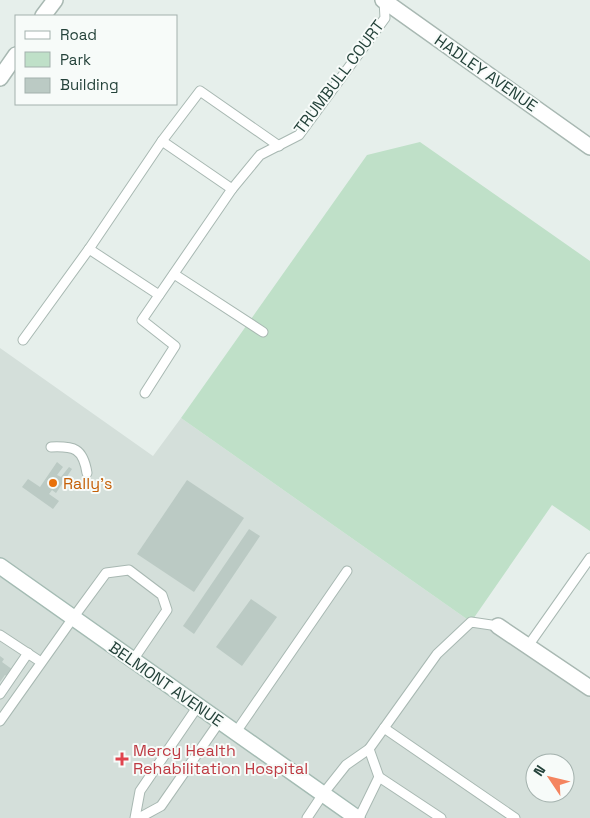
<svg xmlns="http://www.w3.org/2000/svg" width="590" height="818" viewBox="0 0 590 818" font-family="'Space Grotesk',sans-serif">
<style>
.built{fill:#d4dfda;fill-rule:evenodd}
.green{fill:#bfe0c8}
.building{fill:#bbcac4}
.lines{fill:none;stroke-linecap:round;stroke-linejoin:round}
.service-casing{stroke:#a8b8b2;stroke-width:11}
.minor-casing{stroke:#a8b8b2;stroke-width:18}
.secondary-casing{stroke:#a4bbb3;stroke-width:18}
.service{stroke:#fff;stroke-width:9}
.minor{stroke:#fff;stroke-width:15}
.secondary{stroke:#fff;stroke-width:15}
.food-dot{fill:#e8710a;stroke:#f7fbf9;stroke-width:2}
.health-dot{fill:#e0444e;stroke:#f7fbf9;stroke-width:2}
.labels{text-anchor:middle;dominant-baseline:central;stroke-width:4;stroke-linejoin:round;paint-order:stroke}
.street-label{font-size:16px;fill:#24423a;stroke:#f7fbf9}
.food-label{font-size:16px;fill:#c56008;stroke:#f7fbf9;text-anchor:start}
.health-label{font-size:16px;fill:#be3a42;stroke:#f7fbf9;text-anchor:start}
</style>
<rect width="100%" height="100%" fill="#e6efeb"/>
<path class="built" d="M0 348 153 456 181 418 471 622 498 626 590 688V818H0ZM535 763H565V793H535Z"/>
<path class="green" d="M420 142 590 261V531L552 505 471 622 181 418 367 155Z"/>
<g class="building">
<path d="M57 462 63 467 57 475 61 477 69 467 72 469 56 493 52 490 49 494 59 501 53 509 22 487 28 479 40 487Z"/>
<path d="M187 480 244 518 194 592 137 554Z"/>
<path d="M249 529 260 536 194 634 183 626Z"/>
<path d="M251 599 277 617 242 666 216 647Z"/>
<path d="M0 656 4 659 2 662 16 672 11 679 5 675 0 682Z"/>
</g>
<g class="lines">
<defs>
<g id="service">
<path d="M162 141 232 189"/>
<path d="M89 249 159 295"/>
<path d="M174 274 263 332"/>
<path d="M23 340 89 249 162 141 200 91 279 146"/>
<path d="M145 393 175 346 142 320 232 189 260 155 299 135 385 18 384 1"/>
<path d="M51 447C74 446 83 448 87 473"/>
<path d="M0 635 41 662"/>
<path d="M528 646 590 558"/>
<path d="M0 694 28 653"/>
<path d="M0 721 73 618 106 573 129 570 162 595 167 610 133 660"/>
<path d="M384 728 515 818"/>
<path d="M236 732 347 571"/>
<path d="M379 777 441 818"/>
<path d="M135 818 140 791 198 706"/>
<path d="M139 818 161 806 220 721"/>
<path d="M307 818 323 794 346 765 369 749 437 654 471 622 498 626"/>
<path d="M359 818 379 777 369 749"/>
</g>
<g id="minor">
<path d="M383 0 590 147"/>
<path d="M43 16 55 0"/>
<path d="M0 78 16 55"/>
<path d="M498 626 590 688"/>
</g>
<path id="secondary" d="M0 566 357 818"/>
</defs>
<use href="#service" class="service-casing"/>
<use href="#minor" class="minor-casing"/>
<use href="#secondary" class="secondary-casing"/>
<use href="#service" class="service"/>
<use href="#minor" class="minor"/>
<use href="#secondary" class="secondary"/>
</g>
<circle class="food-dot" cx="53" cy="483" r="5"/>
<path class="health-dot" d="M119.5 751.5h5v5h5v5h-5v5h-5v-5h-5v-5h5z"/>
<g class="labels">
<g class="street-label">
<text transform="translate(486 73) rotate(35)">HADLEY AVENUE</text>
<text transform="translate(339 77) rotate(-53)">TRUMBULL COURT</text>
<text transform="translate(166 684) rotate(35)">BELMONT AVENUE</text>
</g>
<g class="food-label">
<text x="63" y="483">Rally's</text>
</g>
<g class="health-label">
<text x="133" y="750">Mercy Health<tspan x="133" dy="18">Rehabilitation Hospital</tspan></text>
</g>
</g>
<rect x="15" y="15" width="162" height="90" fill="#f7fbf9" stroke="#a3b1ad"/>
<rect x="25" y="31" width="25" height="8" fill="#ffffff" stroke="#a3b1ad"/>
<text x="60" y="40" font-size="15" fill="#24423a">Road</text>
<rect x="25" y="52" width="25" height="15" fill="#bfe0c8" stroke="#a3b1ad"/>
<text x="60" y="65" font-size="15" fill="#24423a">Park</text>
<rect x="25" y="78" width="25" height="15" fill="#bbcac4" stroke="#a3b1ad"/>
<text x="60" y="90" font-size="15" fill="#24423a">Building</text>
<g transform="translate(550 778) rotate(305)"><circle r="24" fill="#f7fbf9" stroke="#a3b1ad"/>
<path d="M0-4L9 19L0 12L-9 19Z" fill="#f4845f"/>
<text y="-8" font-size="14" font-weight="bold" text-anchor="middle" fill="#24423a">N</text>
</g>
</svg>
